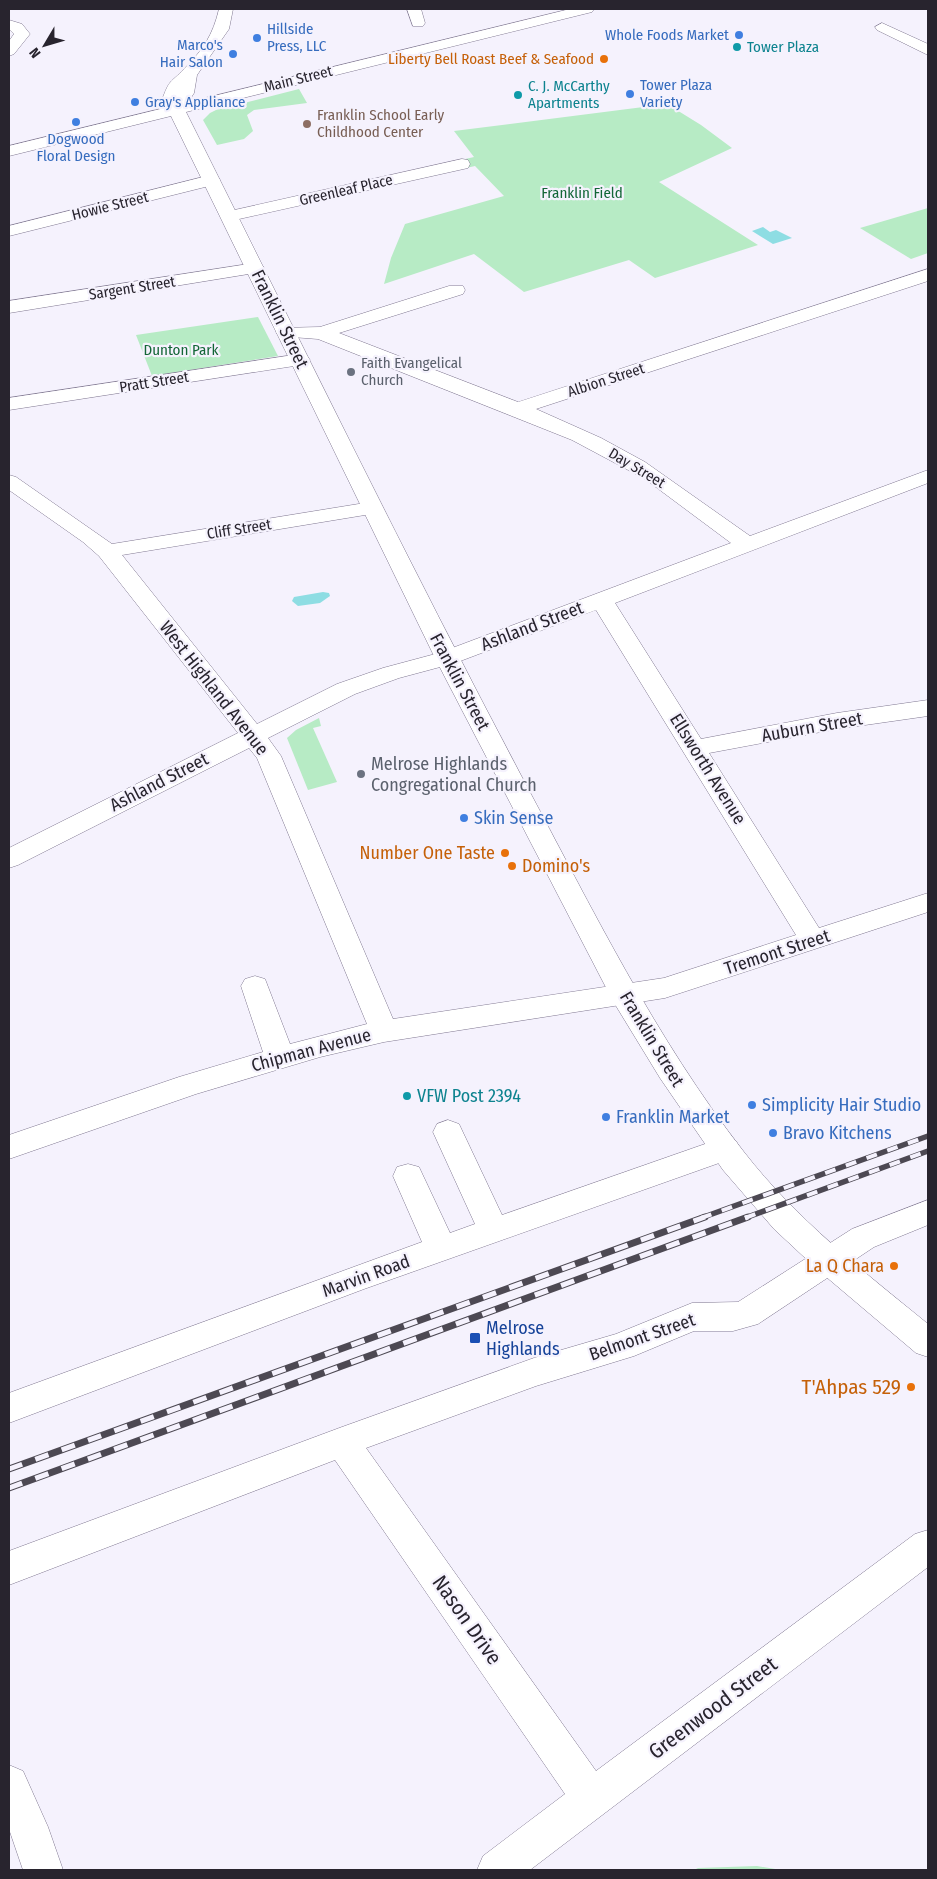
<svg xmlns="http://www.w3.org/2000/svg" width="937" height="1879" viewBox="0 0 937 1879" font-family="'Fira Sans Condensed',sans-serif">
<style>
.green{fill:#b7ebc5}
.water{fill:#8edde3}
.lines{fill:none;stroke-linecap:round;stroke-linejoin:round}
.minor-casing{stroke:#807891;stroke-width:1}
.major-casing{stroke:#807891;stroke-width:1}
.minor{fill:#fff;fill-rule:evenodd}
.major{fill:#fff;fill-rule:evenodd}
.rail-far1-casing{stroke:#4d4953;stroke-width:5.5}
.rail-casing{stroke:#4d4953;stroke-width:7}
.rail-far1{stroke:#f5f2fd;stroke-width:4;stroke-dasharray:11;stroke-linecap:butt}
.rail{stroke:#f5f2fd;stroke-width:5;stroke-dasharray:14;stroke-linecap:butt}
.shop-dot{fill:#3f7fe0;stroke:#f5f2fd;stroke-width:2}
.culture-dot{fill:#0f9aa8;stroke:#f5f2fd;stroke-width:2}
.food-dot{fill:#e8710a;stroke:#f5f2fd;stroke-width:2}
.education-dot{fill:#8d6e63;stroke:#f5f2fd;stroke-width:2}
.worship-dot{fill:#6b7280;stroke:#f5f2fd;stroke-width:2}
.transit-dot{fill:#1a4fb4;stroke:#f5f2fd;stroke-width:2}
.labels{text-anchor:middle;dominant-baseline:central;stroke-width:4.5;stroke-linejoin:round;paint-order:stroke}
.far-shop-label{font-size:15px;fill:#366cbe;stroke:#f5f2fd;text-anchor:start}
.far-culture-label{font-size:15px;fill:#0d838f;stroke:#f5f2fd;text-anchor:start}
.far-food-label{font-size:15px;fill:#c56008;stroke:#f5f2fd;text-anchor:end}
.far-street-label{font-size:15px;fill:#28242e;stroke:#f5f2fd}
.far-education-label{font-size:15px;fill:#785e54;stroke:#f5f2fd;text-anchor:start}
.far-park-label{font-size:15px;fill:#136637;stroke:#f5f2fd}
.far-worship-label{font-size:15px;fill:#5b616d;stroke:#f5f2fd;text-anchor:start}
.street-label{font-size:18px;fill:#28242e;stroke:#f5f2fd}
.worship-label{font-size:18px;fill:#5b616d;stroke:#f5f2fd;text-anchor:start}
.shop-label{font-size:18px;fill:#366cbe;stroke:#f5f2fd;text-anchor:start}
.food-label{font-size:18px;fill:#c56008;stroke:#f5f2fd;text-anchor:end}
.culture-label{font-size:18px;fill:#0d838f;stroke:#f5f2fd;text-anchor:start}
.transit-label{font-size:18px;fill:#164399;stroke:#f5f2fd;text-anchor:start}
.near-food-label{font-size:21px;fill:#c56008;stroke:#f5f2fd;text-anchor:end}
.near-street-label{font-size:21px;fill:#28242e;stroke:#f5f2fd}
</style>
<rect width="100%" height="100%" fill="#f5f2fd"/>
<g class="green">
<path d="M299 89 307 103 254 110 247 115 253 131 244 139 217 145 203 120 210 113 216 110Z"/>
<path d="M667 104 701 125 732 148 659 182 758 245 655 278 629 260 524 292 474 254 384 284 391 258 405 224 504 196 475 166 414 180 418 170 474 157 454 131Z"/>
<path d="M928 208V253L911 259 860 228Z"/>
<path d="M258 317 278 356 152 376 136 335Z"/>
<path d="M319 718 321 726 313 728 337 782 308 790 287 738 296 730Z"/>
<path d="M757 1866 781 1870H694L698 1868Z"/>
</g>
<g class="water">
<path d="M763 227 770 232 776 230 792 238 773 244 752 231Z"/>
<path d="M323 592 329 593 330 596 320 603 298 606 292 601 294 597Z"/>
</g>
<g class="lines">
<defs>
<g id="minor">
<path d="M219 9H233L229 29 197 75 194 93 182 112H170L162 100C170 78 170 84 184 69 203 50 213 35 219 9Z"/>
<path d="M407 9H421L425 23 423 26H413Z"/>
<path d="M9 20 22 24 30 34 14 54 9 56V41L14 34 9 29Z"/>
<path d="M882 23 928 44V55L877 30 875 27Z"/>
<path d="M462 159 468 160 470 164 468 168 230 221 224 220 221 216 224 212 230 211Z"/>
<path d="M211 175 217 176 220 180 217 184 9 236V226Z"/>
<path d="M255 263 261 264 264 268 261 272 9 313V301Z"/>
<path d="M928 269V281L536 409 601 438 645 462 750 536 928 470V483L615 603 701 739 837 713 928 700V716L837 729 709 753 819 928 928 893V912L665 998 384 1042 320 1057 196 1094 9 1159V1135L179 1077 263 1052 241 986 245 979 255 976 265 979 290 1044 367 1024 257 758 249 748 18 865 9 868V848L238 733 99 556 83 542 9 490V475L16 477 112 544 371 502 379 503 382 508 379 513 371 514 122 555 257 724 337 684 383 668 439 653 731 543 645 479 572 440 318 339 279 336 276 332 279 328 320 327 449 286H463L465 290 463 294 339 333 518 402ZM596 610 796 935 664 978 393 1019 281 756 268 738 355 694 399 678 455 663Z"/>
<path d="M300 354 307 356 310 360 307 364 9 410V398Z"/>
<path d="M448 1120 459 1124 502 1215 725 1137 736 1141 740 1149 736 1157 364 1289 9 1423V1393L422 1242 393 1176 397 1167 408 1164 419 1167 450 1233 475 1224 433 1132 437 1124Z"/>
<path d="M928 1200V1225L874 1247 758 1324 733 1331H694L634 1356 536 1386 366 1448 596 1771 915 1534 928 1530V1567L530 1870H477L483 1856 565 1794 335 1460 9 1585V1551L342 1427 534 1358 616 1334 692 1303 738 1302 852 1229Z"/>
<path d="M9 1765 23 1771 48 1827 63 1870H23L9 1829Z"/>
</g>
<path id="major" d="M570 9H594L592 12 186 112C298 336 407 560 524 781 592 908 655 1038 744 1152 796 1219 863 1271 928 1324V1357L916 1353 818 1270 774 1229 723 1170 660 1078 613 1001 435 658 171 116 9 156V146Z"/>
</defs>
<use href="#minor" class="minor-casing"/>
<use href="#major" class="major-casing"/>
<use href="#minor" class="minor"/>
<use href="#major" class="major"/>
<defs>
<g id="rail-far1">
<path d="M701 1218 928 1136"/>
<path d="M745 1218 928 1151"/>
</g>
<g id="rail">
<path d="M9 1469 705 1217"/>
<path d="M9 1488 748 1217"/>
</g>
</defs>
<use href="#rail-far1" class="rail-far1-casing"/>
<use href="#rail" class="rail-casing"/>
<use href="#rail-far1" class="rail-far1"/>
<use href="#rail" class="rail"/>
</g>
<g class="shop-dot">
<circle cx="739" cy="35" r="5"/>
<circle cx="257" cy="38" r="5"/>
<circle cx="233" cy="54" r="5"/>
<circle cx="630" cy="94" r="5"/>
<circle cx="135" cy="102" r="5"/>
<circle cx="76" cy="122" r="5"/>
<circle cx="464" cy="818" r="5"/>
<circle cx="752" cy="1105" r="5"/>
<circle cx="606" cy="1117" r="5"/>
<circle cx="773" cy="1133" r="5"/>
</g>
<g class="culture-dot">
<circle cx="737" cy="47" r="5"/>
<circle cx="518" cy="95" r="5"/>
<circle cx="407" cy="1096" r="5"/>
</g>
<g class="food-dot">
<circle cx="604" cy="59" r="5"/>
<circle cx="505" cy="853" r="5"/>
<circle cx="512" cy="866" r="5"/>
<circle cx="894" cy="1266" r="5"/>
<circle cx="911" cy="1387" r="5"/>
</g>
<circle class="education-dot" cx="307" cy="124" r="5"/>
<g class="worship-dot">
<circle cx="351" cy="372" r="5"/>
<circle cx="361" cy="774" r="5"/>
</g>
<rect class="transit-dot" x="469" y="1332" width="12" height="12" rx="2.5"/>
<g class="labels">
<g class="far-shop-label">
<text x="267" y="29">Hillside<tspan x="267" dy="17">Press, LLC</tspan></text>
<text x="729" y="35" text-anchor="end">Whole Foods Market</text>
<text x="223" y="45" text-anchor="end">Marco's<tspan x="223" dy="17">Hair Salon</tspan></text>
<text x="640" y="85">Tower Plaza<tspan x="640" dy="17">Variety</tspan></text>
<text x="145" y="102">Gray's Appliance</text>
<text x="76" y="139" text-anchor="middle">Dogwood<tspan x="76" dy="17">Floral Design</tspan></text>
</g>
<g class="far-culture-label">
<text x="747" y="47">Tower Plaza</text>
<text x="528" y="86">C. J. McCarthy<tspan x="528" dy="17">Apartments</tspan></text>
</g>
<g class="far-food-label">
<text x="594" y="59">Liberty Bell Roast Beef &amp; Seafood</text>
</g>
<g class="far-street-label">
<text transform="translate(298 79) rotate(-14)">Main Street</text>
<text transform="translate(346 190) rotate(-13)">Greenleaf Place</text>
<text transform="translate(110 206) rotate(-14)">Howie Street</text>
<text transform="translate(132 288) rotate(-9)">Sargent Street</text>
<text transform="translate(606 380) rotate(-18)">Albion Street</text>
<text transform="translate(154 382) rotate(-9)">Pratt Street</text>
<text transform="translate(637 468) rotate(31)">Day Street</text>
<text transform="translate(239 529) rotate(-9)">Cliff Street</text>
</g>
<g class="far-education-label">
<text x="317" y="115">Franklin School Early<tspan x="317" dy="17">Childhood Center</tspan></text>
</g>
<g class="far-park-label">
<text x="582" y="193">Franklin Field</text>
<text x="181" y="350">Dunton Park</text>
</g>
<g class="far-worship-label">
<text x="361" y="363">Faith Evangelical<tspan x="361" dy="17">Church</tspan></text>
</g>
<g class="street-label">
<text transform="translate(280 319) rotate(64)">Franklin Street</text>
<text transform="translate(532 626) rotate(-21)">Ashland Street</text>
<text transform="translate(460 682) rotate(62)">Franklin Street</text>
<text transform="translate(214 688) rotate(52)">West Highland Avenue</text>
<text transform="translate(812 727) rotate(-10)">Auburn Street</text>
<text transform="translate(708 769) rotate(58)">Ellsworth Avenue</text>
<text transform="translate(159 782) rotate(-27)">Ashland Street</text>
<text transform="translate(777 952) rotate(-18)">Tremont Street</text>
<text transform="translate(652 1039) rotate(59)">Franklin Street</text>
<text transform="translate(311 1050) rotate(-15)">Chipman Avenue</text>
<text transform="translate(366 1276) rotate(-20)">Marvin Road</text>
<text transform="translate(642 1337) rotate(-19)">Belmont Street</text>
</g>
<g class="worship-label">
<text x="371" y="764">Melrose Highlands<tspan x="371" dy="21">Congregational Church</tspan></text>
</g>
<g class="shop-label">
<text x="474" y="818">Skin Sense</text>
<text x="762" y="1105">Simplicity Hair Studio</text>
<text x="616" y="1117">Franklin Market</text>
<text x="783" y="1133">Bravo Kitchens</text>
</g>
<g class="food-label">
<text x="495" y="853">Number One Taste</text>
<text x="522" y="866" text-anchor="start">Domino's</text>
<text x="884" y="1266">La Q Chara</text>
</g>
<g class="culture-label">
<text x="417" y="1096">VFW Post 2394</text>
</g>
<g class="transit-label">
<text x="486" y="1328">Melrose<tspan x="486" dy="21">Highlands</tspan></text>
</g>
<g class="near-food-label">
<text x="901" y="1387">T'Ahpas 529</text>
</g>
<g class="near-street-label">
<text transform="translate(467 1620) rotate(55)">Nason Drive</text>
<text transform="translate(713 1708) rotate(-37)">Greenwood Street</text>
</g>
</g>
<rect width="937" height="1879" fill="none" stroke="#28242e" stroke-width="20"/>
<g transform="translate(45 45) rotate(232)" stroke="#f5f2fd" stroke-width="4" paint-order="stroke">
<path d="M0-4L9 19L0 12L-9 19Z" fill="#28242e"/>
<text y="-8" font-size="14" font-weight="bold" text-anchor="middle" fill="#28242e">N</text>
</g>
</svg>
